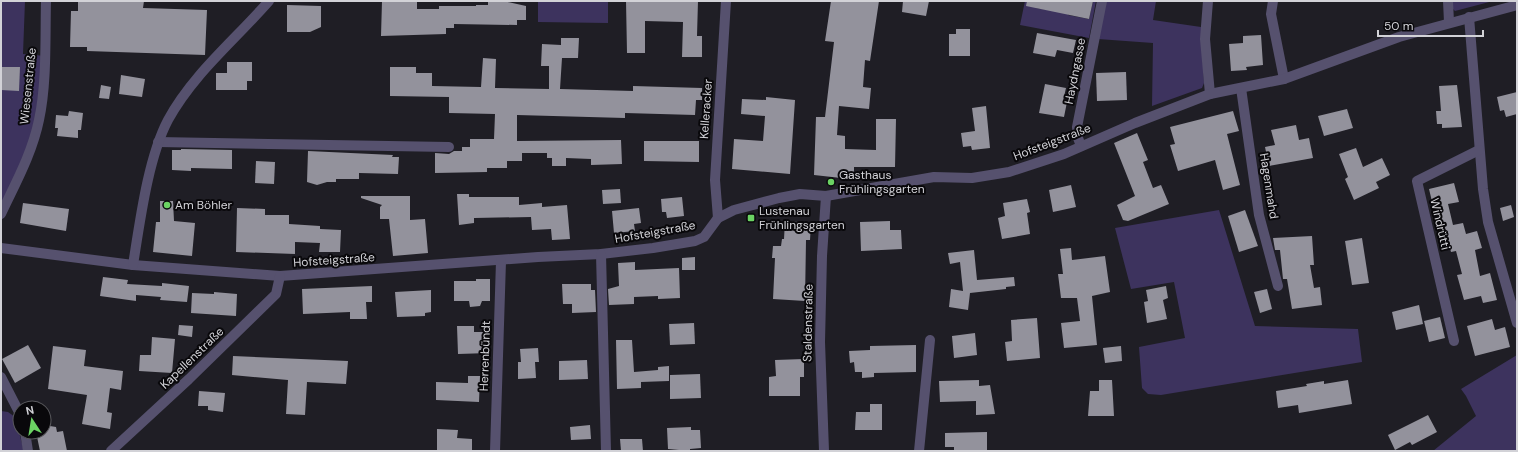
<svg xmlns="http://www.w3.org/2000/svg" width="1518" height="452" viewBox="0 0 1518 452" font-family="'DM Sans',sans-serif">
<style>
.green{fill:#3d335e}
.building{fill:#93929c}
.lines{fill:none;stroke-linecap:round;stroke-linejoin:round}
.minor{stroke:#56516e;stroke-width:10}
.poi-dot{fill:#6bd363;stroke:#09080b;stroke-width:1.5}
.labels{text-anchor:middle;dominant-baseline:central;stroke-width:4;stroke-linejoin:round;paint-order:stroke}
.street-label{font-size:12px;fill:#d2d2d7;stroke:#09080b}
.poi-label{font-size:12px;fill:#d2d2d7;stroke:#09080b;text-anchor:start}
</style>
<rect width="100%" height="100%" fill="#1f1e25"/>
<g class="green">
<path d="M1 1H25L23 54 45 56 38 126 1 214Z"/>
<path d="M538 1H608V23L538 22Z"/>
<path d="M1025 1H1037L1036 8 1068 13V15L1089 19 1093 1H1096L1089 38 1020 25Z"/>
<path d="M1106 1H1156L1153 20 1201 27 1204 83 1202 88 1152 106 1153 43 1098 39Z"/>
<path d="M1452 1H1493L1455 11 1452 8Z"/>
<path d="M1219 210 1255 326 1358 329 1362 362 1161 395 1148 394 1142 388 1139 347 1185 338 1174 282 1131 289 1115 228Z"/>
<path d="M1517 355V451H1433L1476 416 1466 396 1461 389Z"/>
<path d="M1 411 8 412 15 417 24 451H1Z"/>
</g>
<g class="building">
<path d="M78 1H144L143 8 207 10 205 55 87 51V47H70L71 11H78Z"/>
<path d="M382 1H417V9H439V6H476V5H488V1H503L526 6V20H517V25L454 24V28H446V34L381 36Z"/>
<path d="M626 1H698L697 36H702V57H682L683 22 645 21V53H627Z"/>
<path d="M831 1H879L870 61 865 60 863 87 871 88 869 109 839 106 837 135 845 136V149L876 150V119H896L895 167H854V177H850V179L814 175 816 117H825L834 42 825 41Z"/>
<path d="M903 1H929L926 16 902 12Z"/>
<path d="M1027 1H1093L1089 19 1026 6Z"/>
<path d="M287 5 321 6V27L310 32H287Z"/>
<path d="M956 29H970V56H949V34H956Z"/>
<path d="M1037 33 1076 40 1073 53 1057 50 1055 57 1033 53Z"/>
<path d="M1261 35 1263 65 1246 67 1247 70 1231 71 1229 44 1243 43V36Z"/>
<path d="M561 38H579L578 58H562L560 89 633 91V86L702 88V100H696L695 115 625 113V118L517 115V141L621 140 622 164 591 165V159L566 158V166H552V158H547V153H522V161H507V168H487V172L435 173V153L449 154 454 151H462V147H470V139H494L495 114 449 113V97L390 96V67H416V73H432V86L481 87 483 58 496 59 495 88 549 89V66H541L542 44 561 45Z"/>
<path d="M227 62H252V81H247V90H216V73H227Z"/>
<path d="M1 67H20L19 91 1 90Z"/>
<path d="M1126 72 1127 100 1097 101 1096 73Z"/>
<path d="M121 75 145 79 142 97 119 94Z"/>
<path d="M1045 84 1066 88 1063 101 1067 102 1064 117 1039 113Z"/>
<path d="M101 85 111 87 109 99 99 98Z"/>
<path d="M1457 85 1462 127 1442 128V124H1437L1436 111H1441L1439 86Z"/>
<path d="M1517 92V114L1506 117 1504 110 1500 111 1497 97Z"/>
<path d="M766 97 795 100 790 174 732 169 734 139 763 141 765 116 741 114 742 99 766 100Z"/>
<path d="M986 106 990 148 972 150 971 146 963 147 961 133 975 131 972 108Z"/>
<path d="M1347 109 1353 128 1324 136 1318 116Z"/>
<path d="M69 111 83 113 81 130H78V138L57 136 58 128H55L56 115 68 116Z"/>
<path d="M1233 111 1239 131 1227 134 1240 185 1223 190 1215 160 1178 171 1170 145 1175 144 1170 127Z"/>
<path d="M1296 125 1299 140 1309 138 1313 158 1269 166 1265 147 1275 145 1271 130Z"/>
<path d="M1137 133 1148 160 1143 162 1153 188 1161 185 1169 204 1128 221 1123 220 1117 205 1135 196 1114 143Z"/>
<path d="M644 141H699V162L644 161Z"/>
<path d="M1356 148 1363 167 1382 158 1390 175 1376 182 1379 188 1354 200 1345 179 1348 177 1339 154Z"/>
<path d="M181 149 232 150V169L191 168V171L172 170V150H181Z"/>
<path d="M308 151 393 155 392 157H399L398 174 359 173V179H336V182H327L317 185 307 182Z"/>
<path d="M256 161 275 162 274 184 255 183Z"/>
<path d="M1454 183 1459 202 1448 204 1453 225 1463 223 1466 234 1477 231 1482 248 1475 250 1480 276 1490 273 1497 300 1483 303 1481 296 1464 300 1457 275 1462 274 1456 251 1451 252 1447 237 1441 239 1429 189Z"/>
<path d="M1071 185 1076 207 1053 212 1049 190Z"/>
<path d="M620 189 621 203 603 204 602 190Z"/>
<path d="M457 194H469V197H519V205L542 203V207L567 205 570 239 552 240 551 229 532 230 531 217 474 218V223L459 225Z"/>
<path d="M361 196H410V220L425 219 428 253 393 256 389 219H380V207L382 205 361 198Z"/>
<path d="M682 197 684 216 667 218 666 212H662L661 199Z"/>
<path d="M1027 199 1030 212 1027 213 1030 234 1002 239 998 218 1005 216 1003 203Z"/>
<path d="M160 201H173L174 221 195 223 192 256 153 252 156 222H160Z"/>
<path d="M23 203 69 209 66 231 20 223Z"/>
<path d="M1511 205 1514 217 1503 221 1500 208Z"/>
<path d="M237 208 265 209V215H289V224L320 226V229L341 230 340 252H319L320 243 295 242V254L236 252Z"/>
<path d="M639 208 641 223 634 224 635 231 614 233 612 211Z"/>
<path d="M1245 210 1258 246 1239 252 1228 216Z"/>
<path d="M785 221 811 223 810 240H806L805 301 773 299 775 258H772L773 246H781L782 239H784Z"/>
<path d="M890 221V230H901L902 249 861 251 860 222Z"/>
<path d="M1312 236 1314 265H1310L1314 288 1320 287 1322 305 1292 309 1287 279H1283L1280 250H1275L1273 238Z"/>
<path d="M1362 238 1369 283 1352 285 1345 241Z"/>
<path d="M1071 248 1072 260 1105 256 1110 292 1092 296 1097 345 1064 348 1061 323 1080 321 1077 298H1061L1058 274H1063L1060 249Z"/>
<path d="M974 250 977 280 1014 277 1015 286 1006 287V289L970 293 968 310 949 307 951 289 963 291 960 262 950 264 948 253Z"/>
<path d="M695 257V270H682V258Z"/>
<path d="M635 262V270L679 268 680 298 658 299V296L634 297V304L609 305 608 289 619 286 618 263Z"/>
<path d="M103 277 128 280 127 284 162 286V283L189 286 187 302 160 300 161 297 136 295V301L100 296Z"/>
<path d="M476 279H490V301H482L480 306 470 307 469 301H454V281H476Z"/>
<path d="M562 284H591V290H595L596 312 572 313V304H563Z"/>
<path d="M372 286V302H366L367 319H350V312L303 314 302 289Z"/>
<path d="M1166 286 1168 298 1163 300 1167 319 1147 323 1144 302 1148 301 1146 290Z"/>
<path d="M1267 289 1272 309 1260 313 1254 292Z"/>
<path d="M431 290V312L425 313V316L397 317 395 292Z"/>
<path d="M214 292 237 294 236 316 191 313 192 293 214 294Z"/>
<path d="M1419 305 1423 324 1396 330 1392 312Z"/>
<path d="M1440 317 1445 338 1429 342 1424 321Z"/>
<path d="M1037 318 1040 358 1007 361 1005 342 1012 341 1011 320Z"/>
<path d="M1492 319 1495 330 1505 327 1510 347 1475 356 1467 326Z"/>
<path d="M694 323 695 344 670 345 669 324Z"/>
<path d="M179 325 193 326 192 337 178 335Z"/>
<path d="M457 326H474V332H486L489 353 458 354Z"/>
<path d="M975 333 977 355 954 358 952 336Z"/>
<path d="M152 337 175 339 172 373 139 371 140 355H151Z"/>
<path d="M616 340H632L634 372 658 370V367L669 366V381L641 382V388L617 389Z"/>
<path d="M28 345 41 368 15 383 2 359Z"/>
<path d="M916 345V372L874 373V377L862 378V372H855L854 362 850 363 849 351 870 350V346Z"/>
<path d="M53 346 86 350 84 366 123 371 121 390 110 388 107 412 112 413 110 429 82 424 87 395 48 389Z"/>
<path d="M1121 346 1122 361 1105 363 1103 348Z"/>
<path d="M538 348 539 362H535L536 378 518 379V362H521L520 349Z"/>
<path d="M233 356 348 361 346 384 307 382 305 415 286 414 288 380 232 375Z"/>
<path d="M804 359V377H800V396H769V377L776 376 775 360Z"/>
<path d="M587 360 588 379 559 380V361Z"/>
<path d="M700 374 701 398 670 399V375Z"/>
<path d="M468 376H480L479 402 436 400V382L468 383Z"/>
<path d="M979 380V386L990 385 995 414 976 415V401L940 402 939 381Z"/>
<path d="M1099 380H1112L1114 416H1088L1090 391H1099Z"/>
<path d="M1348 380 1352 404 1299 413 1298 405 1278 408 1276 391 1307 386 1306 384 1324 381V384Z"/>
<path d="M199 391 225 393 223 412 208 410V406H198Z"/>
<path d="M870 404H882V430H855L856 412H870Z"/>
<path d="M1428 415 1437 432 1412 445 1410 442 1395 450 1388 435Z"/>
<path d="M44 425 56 427 57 432 63 431 67 451H40L36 432H44Z"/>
<path d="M590 425 591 439 571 440 570 427Z"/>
<path d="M691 427V430H700L701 448 690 449V451L668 449 667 428Z"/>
<path d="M437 429 458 430 457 438 472 439V451H437Z"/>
<path d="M987 432V451H954V447H945V433Z"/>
<path d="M620 439H642L643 451H621Z"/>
</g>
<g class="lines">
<g class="minor">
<path d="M1208 1 1205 39 1210 94"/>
<path d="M1273 1 1271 14 1284 79"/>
<path d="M1448 1 1449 22"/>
<path d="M1469 17 1483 189 1488 222 1517 323"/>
<path d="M1241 88 1259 215 1278 286"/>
<path d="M158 142 449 147"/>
<path d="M1081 146 1078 138 1077 127 1102 1"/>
<path d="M1 214C15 184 32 154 39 120 47 83 45 39 46 1"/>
<path d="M718 218 715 180 726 1"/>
<path d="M1 248 133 265 280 276 538 257 601 254 653 248 695 241 704 237 718 218 734 210 779 198 800 194 826 196 934 177 972 178 1009 172 1064 154 1135 123 1210 94 1284 79 1399 37 1517 5"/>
<path d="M601 254 606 451"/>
<path d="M133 265C140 221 148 158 168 120 193 74 235 40 269 1"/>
<path d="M1454 341 1417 181 1479 150"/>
<path d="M1 377 20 414"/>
<path d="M25 432 28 451"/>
<path d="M111 451 189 379 276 294 280 276"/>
<path d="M495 451 501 261"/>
<path d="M824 451 820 342 822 256 826 196"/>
<path d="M919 451 930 340"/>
</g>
</g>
<g class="poi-dot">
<circle cx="831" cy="182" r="4"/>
<circle cx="167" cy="205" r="4"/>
<rect x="747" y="214" width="8" height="8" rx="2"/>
</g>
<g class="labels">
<g class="street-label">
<text transform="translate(1075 71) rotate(-79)">Haydngasse</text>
<text transform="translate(28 86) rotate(-84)">Wiesenstraße</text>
<text transform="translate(706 109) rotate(-86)">Kelleracker</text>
<text transform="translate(1052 142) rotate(-21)">Hofsteigstraße</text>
<text transform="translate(1269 186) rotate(81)">Hagenmahd</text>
<text transform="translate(1440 224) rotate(77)">Windrütti</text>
<text transform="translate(655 232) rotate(-10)">Hofsteigstraße</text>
<text transform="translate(334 260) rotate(-4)">Hofsteigstraße</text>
<text transform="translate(808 323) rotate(-89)">Staldenstraße</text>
<text transform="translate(485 356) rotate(-88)">Herrenbündt</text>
<text transform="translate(192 358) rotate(-44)">Kapellenstraße</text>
</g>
<g class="poi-label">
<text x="839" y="175">Gasthaus<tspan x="839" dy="14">Frühlingsgarten</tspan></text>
<text x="175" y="205">Am Böhler</text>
<text x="759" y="211">Lustenau<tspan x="759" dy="14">Frühlingsgarten</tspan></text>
</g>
</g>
<rect width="1518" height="452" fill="none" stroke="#d2d2d7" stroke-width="4"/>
<g transform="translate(32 420) rotate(348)"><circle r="19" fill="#09080b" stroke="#59595d"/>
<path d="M0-3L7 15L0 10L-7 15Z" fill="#6bd363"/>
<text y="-6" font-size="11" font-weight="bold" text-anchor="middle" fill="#d2d2d7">N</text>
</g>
<path d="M1378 30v6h105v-6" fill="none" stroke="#d2d2d7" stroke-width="2"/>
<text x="1384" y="30" font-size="12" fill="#d2d2d7" stroke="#09080b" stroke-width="3" paint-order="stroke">50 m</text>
</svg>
